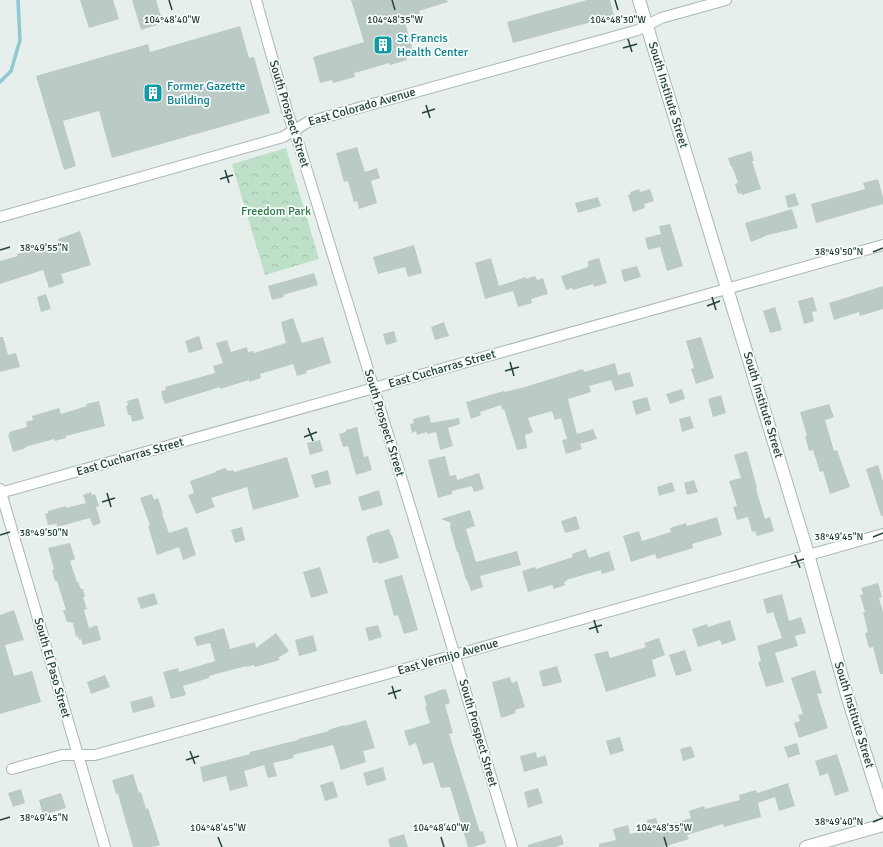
<svg xmlns="http://www.w3.org/2000/svg" width="883" height="847" viewBox="0 0 883 847" font-family="Signika,sans-serif">
<style>
.forest{fill:url(#forest-crowns)}
.lines{fill:none;stroke-linecap:round;stroke-linejoin:round}
.stream{stroke:#8ec9d4;stroke-width:3.5}
.building{fill:#bbcac4}
.minor-casing{stroke:#a8b8b2;stroke-width:12}
.tertiary-casing{stroke:#a8b8b2;stroke-width:14}
.minor{stroke:#fff;stroke-width:10}
.tertiary{stroke:#fff;stroke-width:12}
.ticks{fill:none;stroke:#24423a;stroke-width:1.5}
.labels{text-anchor:middle;dominant-baseline:central;stroke-width:3.5;stroke-linejoin:round;paint-order:stroke}
.culture-label{font-size:12px;fill:#0d838f;stroke:#f7fbf9;text-anchor:start}
.street-label{font-size:12px;fill:#24423a;stroke:#f7fbf9}
.park-label{font-size:12px;fill:#2d7a4b;stroke:#f7fbf9}
.ticks-label{font-size:10px;text-anchor:middle;fill:#24423a;stroke:#f7fbf9;stroke-width:3.5;stroke-linejoin:round;paint-order:stroke}
</style>
<defs>
<pattern id="forest-crowns" width="20" height="18" patternUnits="userSpaceOnUse"><rect width="20" height="18" fill="#bfe0c8"/><path d="M2 6a3 3 0 1 1 6 0M12 15a3 3 0 1 1 6 0" fill="none" stroke="#a4c1ad"/></pattern>
</defs>
<rect width="100%" height="100%" fill="#e6efeb"/>
<path class="forest" d="M286 148 319 259 265 275 232 164Z"/>
<g class="lines">
<path class="stream" d="M0 82 11 71 20 40 18 0"/>
</g>
<g class="building">
<path d="M80 0H113L119 19 89 28Z"/>
<path d="M132 0H156L163 23 141 30Z"/>
<path d="M351 0H447L448 2 419 11 420 14 404 19 414 54 406 57 407 60 390 65 389 63 362 71 354 73 355 77 333 83 332 80 320 83 313 57 364 42Z"/>
<path d="M587 0H610L614 16 513 43 507 22Z"/>
<path d="M240 26 249 58 254 57 270 113 112 158 99 111 63 121 76 166 64 170 36 76 148 44 150 52Z"/>
<path d="M357 147 365 172 377 168 380 178 371 181 377 203 359 209 357 201 354 202 348 181 344 182 336 153Z"/>
<path d="M751 151 754 161H752L761 189 742 195 741 193 738 194 735 184 738 183 732 166 731 167 728 158Z"/>
<path d="M878 179 883 197V204L816 223 811 204 865 189 863 183Z"/>
<path d="M639 189 640 192 650 189 654 201 644 204 645 208 633 212 628 195 631 194 630 192Z"/>
<path d="M795 193 799 205 788 208 785 196Z"/>
<path d="M598 197 601 206 578 213 575 203Z"/>
<path d="M792 209 798 228 768 235 751 242 745 223Z"/>
<path d="M670 224 683 266 667 271 660 247 648 250 645 238 661 234 659 226Z"/>
<path d="M80 231 91 265 61 274 64 283 49 288 43 270 0 284V261L18 256 17 254 23 252V251L33 248V250L59 242 58 239Z"/>
<path d="M414 245 422 273 408 277 405 267 378 274 373 257Z"/>
<path d="M491 258 499 286 526 277V279L535 276 537 280 543 278 548 294 531 299 532 303 518 307 513 291 485 299 475 263Z"/>
<path d="M599 258 607 283 594 287 593 284 573 290 572 288 566 290 561 276 588 267V261Z"/>
<path d="M637 266 641 277 624 282 621 270Z"/>
<path d="M314 273 318 285 283 295 284 297 272 300 268 286Z"/>
<path d="M883 286V309L860 316 859 312 834 320 829 303Z"/>
<path d="M46 294 51 309 41 312 37 297Z"/>
<path d="M813 297 817 311 812 312 814 321 804 324 798 301Z"/>
<path d="M775 307 782 330 770 333 763 311Z"/>
<path d="M293 318 302 343 323 337 331 363 306 371 307 373 297 376 293 364 260 374 261 378 249 382V380L220 389V387L165 404 164 400 163 401 161 391 166 390 165 387 215 373 213 366 223 363 216 343 227 340 231 352 247 347 248 352 253 351 254 353 286 343 281 322Z"/>
<path d="M444 322 449 336 435 340 431 327Z"/>
<path d="M394 331 397 342 386 345 383 334Z"/>
<path d="M199 336 203 349 189 353 185 341Z"/>
<path d="M0 337H3L8 355 16 353 20 367 0 372Z"/>
<path d="M701 337 714 378 696 384 691 369 694 368 686 341Z"/>
<path d="M615 363 618 375 630 372 634 386 615 391 611 380 589 386 591 392 568 399 577 434 593 429 597 439 580 444 582 449 566 454 562 440 567 439 561 418 555 420 552 411 528 418 533 432 525 435 527 448 517 450 504 409 502 410 501 405 480 412 481 415 471 419 466 402 504 391 505 392 525 387 583 369 584 372Z"/>
<path d="M682 389 685 399 670 404 666 394Z"/>
<path d="M721 395 726 413 713 417 708 399Z"/>
<path d="M647 397 651 410 636 415 632 401Z"/>
<path d="M138 398 144 419 132 422 131 415H128L126 406 128 405 127 401Z"/>
<path d="M99 401 105 426 66 436V438L55 441 54 439 25 447 26 448 13 452 8 435 10 434 9 432 27 427 26 422 33 420 32 416 59 408 61 414 87 406 86 404Z"/>
<path d="M829 404 834 417 825 420 834 451 837 450 850 487 830 494 823 471 820 472 813 450 809 451 805 436H807L800 412Z"/>
<path d="M429 415 431 423 459 418 460 424 448 428 453 446 440 450 436 432 427 434V432L417 435 416 431 412 433 410 424 414 423 413 419Z"/>
<path d="M690 416 694 428 682 432 679 419Z"/>
<path d="M357 427 364 457 368 456 372 470 356 475 348 446 343 447 339 434 346 432V430Z"/>
<path d="M320 440 323 451 310 455 307 443Z"/>
<path d="M747 451 757 488 756 489 765 519 770 517 774 531 757 536 755 531 752 532 748 517 737 520 733 507 737 506 729 481 741 478 734 455Z"/>
<path d="M445 456 450 476 456 475 457 480 479 473 484 489 474 492 472 486 452 491V494L438 498 428 460Z"/>
<path d="M287 457 299 497 253 510 247 487 211 498 215 507 196 514 188 495 194 493 190 481 216 472V471L225 468 228 471 233 470 234 472Z"/>
<path d="M878 465 883 481V516H881L866 469Z"/>
<path d="M328 470 331 484 315 488 311 475Z"/>
<path d="M694 480 698 492 687 495 684 483Z"/>
<path d="M672 482 675 491 659 496 657 487Z"/>
<path d="M379 490 383 505 362 511 358 497Z"/>
<path d="M91 492 92 495 95 494 99 506 96 507 101 523 93 526 90 518 57 527V524L48 525 45 514 48 513V511L66 506V508L86 503 83 495Z"/>
<path d="M152 494 154 500 158 498 163 513 162 514 169 533 187 527 196 555 183 560 179 547 157 555 148 526 150 525 140 498Z"/>
<path d="M470 510 475 526 466 529 476 562 517 551 521 565 480 576 483 587 471 591 467 580H466L458 552H457L450 527 451 523 441 519Z"/>
<path d="M576 516 580 529 565 533 561 521Z"/>
<path d="M717 517 722 535 692 544 693 548 657 559 655 554 631 562 623 536 639 531 642 541 671 532 670 528 686 523 687 526Z"/>
<path d="M242 527 245 540 235 543 231 530Z"/>
<path d="M389 529 391 535H392L399 558 379 564 378 562 373 563 366 537 369 536V535Z"/>
<path d="M70 543 75 559 70 561 77 582H78L81 589H83L85 597H83L87 609 84 610 89 628 97 625 101 640 83 645 81 639 79 640 78 636 76 637 73 623 69 622H67L63 610H66L57 581H55L52 570 54 569 48 548Z"/>
<path d="M586 549 589 558 609 551 615 570 602 574 601 570 566 580 567 581 564 582 565 585 554 589 552 585 528 592 522 571 535 567 536 569 573 557 572 554Z"/>
<path d="M320 567 328 593 311 598 303 572Z"/>
<path d="M402 575 418 630 404 634 398 615 394 616 384 580Z"/>
<path d="M878 583 882 597 879 598 883 612V674H880L873 647 869 648 865 633 868 632 863 612H865L860 595 863 594 861 588Z"/>
<path d="M154 593 158 604 141 609 137 598Z"/>
<path d="M782 594 789 621 801 617 806 633 795 636 798 646 775 653 784 682 766 687 758 662 761 661 757 646 782 638 773 612 767 614 763 599Z"/>
<path d="M14 610 24 640 5 645 14 676 32 671 41 702 0 714V615Z"/>
<path d="M730 620 736 640 722 645 720 640 698 647 692 629 707 624 708 627Z"/>
<path d="M378 625 382 637 369 641 365 628Z"/>
<path d="M224 628 230 649 255 642 256 648 276 633 289 651 278 658 280 660 255 667 254 665 246 667V666L209 676V678L183 686 186 695 171 699 163 672 178 668 179 672 215 661 210 643 197 646 194 637Z"/>
<path d="M313 635 317 651 299 656 295 640Z"/>
<path d="M659 638 665 655 652 660 656 676 606 692 594 654 608 651 610 658 646 647 644 643Z"/>
<path d="M685 650 692 671 676 676 669 655Z"/>
<path d="M557 666 562 682 543 687 539 671Z"/>
<path d="M815 670 822 693 817 694 828 728 799 738 794 723 800 721 798 715 803 714 791 678Z"/>
<path d="M105 675 110 687 91 694 87 682Z"/>
<path d="M510 677 512 683 517 681 525 707 515 710 516 713 501 718 492 682Z"/>
<path d="M443 689V690L446 689 450 703 445 705 453 733 449 734 480 832 483 831 486 843 473 847H468L450 787 441 788 433 762 423 765 416 743 409 746 404 731 430 723 425 707 427 706 424 696Z"/>
<path d="M152 696 155 707 133 713 130 702Z"/>
<path d="M366 720 375 748 363 751 366 762 341 770 333 745 293 755 294 758 273 763 277 776 268 778 264 765 244 771 248 786 230 791 226 776 203 782 200 767 250 754V752L298 740V739L329 731 328 730 344 725 345 726Z"/>
<path d="M620 737 624 751 610 755 606 741Z"/>
<path d="M797 743 800 754 788 758 784 747Z"/>
<path d="M691 746 695 757 683 761 680 749Z"/>
<path d="M536 752 537 758 545 755 548 765 524 772 520 756Z"/>
<path d="M837 754 849 791 835 796 828 773 820 776 815 761Z"/>
<path d="M383 767 386 780 367 786 363 773Z"/>
<path d="M133 774 139 793 141 792 146 809 148 808 160 845 152 847H133L118 794H116L112 780Z"/>
<path d="M333 781 338 797 325 801 320 785Z"/>
<path d="M788 783 795 806 779 811 775 797 758 803 761 817 724 827 723 824 687 835 689 839 663 847H599V844L616 840 613 829 628 825 630 834 649 829 647 820 656 818 659 828 691 818 689 811 704 806 705 809 740 800 739 795 756 790 757 793Z"/>
<path d="M538 788 543 803 528 808 524 792Z"/>
<path d="M21 789 25 803 13 807 8 793Z"/>
<path d="M61 793 66 808 43 815 39 800Z"/>
<path d="M404 834 408 847H390L388 839Z"/>
<path d="M561 835 564 844 556 847H528V845Z"/>
</g>
<g class="lines">
<defs>
<g id="minor">
<path d="M256 0 288 114 300 148 413 516 512 847"/>
<path d="M0 217 283 137 308 122 638 30 661 18 726 0"/>
<path d="M0 489 105 847"/>
<path d="M0 493 883 245"/>
<path d="M12 769 62 755H95L469 651 883 534"/>
</g>
<g id="tertiary">
<path d="M639 0 808 554 847 695 883 810"/>
<path d="M806 847 883 825"/>
</g>
</defs>
<use href="#minor" class="minor-casing"/>
<use href="#tertiary" class="tertiary-casing"/>
<use href="#minor" class="minor"/>
<use href="#tertiary" class="tertiary"/>
</g>
<path class="ticks" d="M169 0 172 10M392 0 395 10M615 0 618 10M628 39 632 52M623 48 637 44M426 105 430 118M422 113 435 109M225 170 229 183M220 179 233 175M0 250 10 247M873 252 883 248M712 297 716 310M707 306 720 301M510 362 514 376M505 371 519 367M308 428 313 441M304 437 317 432M107 493 111 507M102 502 115 498M0 535 10 532M873 537 883 533M795 555 800 568M791 563 804 559M594 620 598 633M589 629 602 625M392 686 396 699M388 694 401 690M190 751 195 764M186 760 199 756M0 820 10 817M873 822 883 818M218 837 222 847M441 837 444 847M664 837 667 847"/>
<defs>
<symbol id="building-square" viewBox="-11 -11 22 22"><rect x="-9" y="-9" width="18" height="18" rx="4" fill="#0f9aa8" stroke="#f7fbf9"/><path d="M-4-6H4V6H1V3H-1V6H-4ZM-2.5-4.3h1.7v1.8h-1.7ZM.8-4.3h1.7v1.8H.8ZM-2.5-1h1.7V.8h-1.7ZM.8-1h1.7V.8H.8Z" fill="#fff"/></symbol>
</defs>
<g fill-rule="evenodd">
<use href="#building-square" x="372" y="34" width="22" height="22"/>
<use href="#building-square" x="142" y="82" width="22" height="22"/>
</g>
<g class="labels">
<g class="culture-label">
<text x="397" y="38">St Francis<tspan x="397" dy="14">Health Center</tspan></text>
<text x="167" y="86">Former Gazette<tspan x="167" dy="14">Building</tspan></text>
</g>
<g class="street-label">
<text transform="translate(668 95) rotate(73)">South Institute Street</text>
<text transform="translate(362 107) rotate(-16)">East Colorado Avenue</text>
<text transform="translate(289 114) rotate(73)">South Prospect Street</text>
<text transform="translate(442 369) rotate(-16)">East Cucharras Street</text>
<text transform="translate(763 405) rotate(73)">South Institute Street</text>
<text transform="translate(384 423) rotate(73)">South Prospect Street</text>
<text transform="translate(130 457) rotate(-16)">East Cucharras Street</text>
<text transform="translate(448 657) rotate(-16)">East Vermijo Avenue</text>
<text transform="translate(52 668) rotate(74)">South El Paso Street</text>
<text transform="translate(854 715) rotate(73)">South Institute Street</text>
<text transform="translate(478 733) rotate(74)">South Prospect Street</text>
</g>
<g class="park-label">
<text x="276" y="211">Freedom Park</text>
</g>
</g>
<g class="ticks-label">
<text x="172" y="23">104°48'40"W</text>
<text x="395" y="23">104°48'35"W</text>
<text x="618" y="23">104°48'30"W</text>
<text x="44" y="251">38°49'55"N</text>
<text x="839" y="255">38°49'50"N</text>
<text x="44" y="536">38°49'50"N</text>
<text x="839" y="540">38°49'45"N</text>
<text x="44" y="821">38°49'45"N</text>
<text x="839" y="825">38°49'40"N</text>
<text x="218" y="831">104°48'45"W</text>
<text x="441" y="831">104°48'40"W</text>
<text x="664" y="831">104°48'35"W</text>
</g>
</svg>
